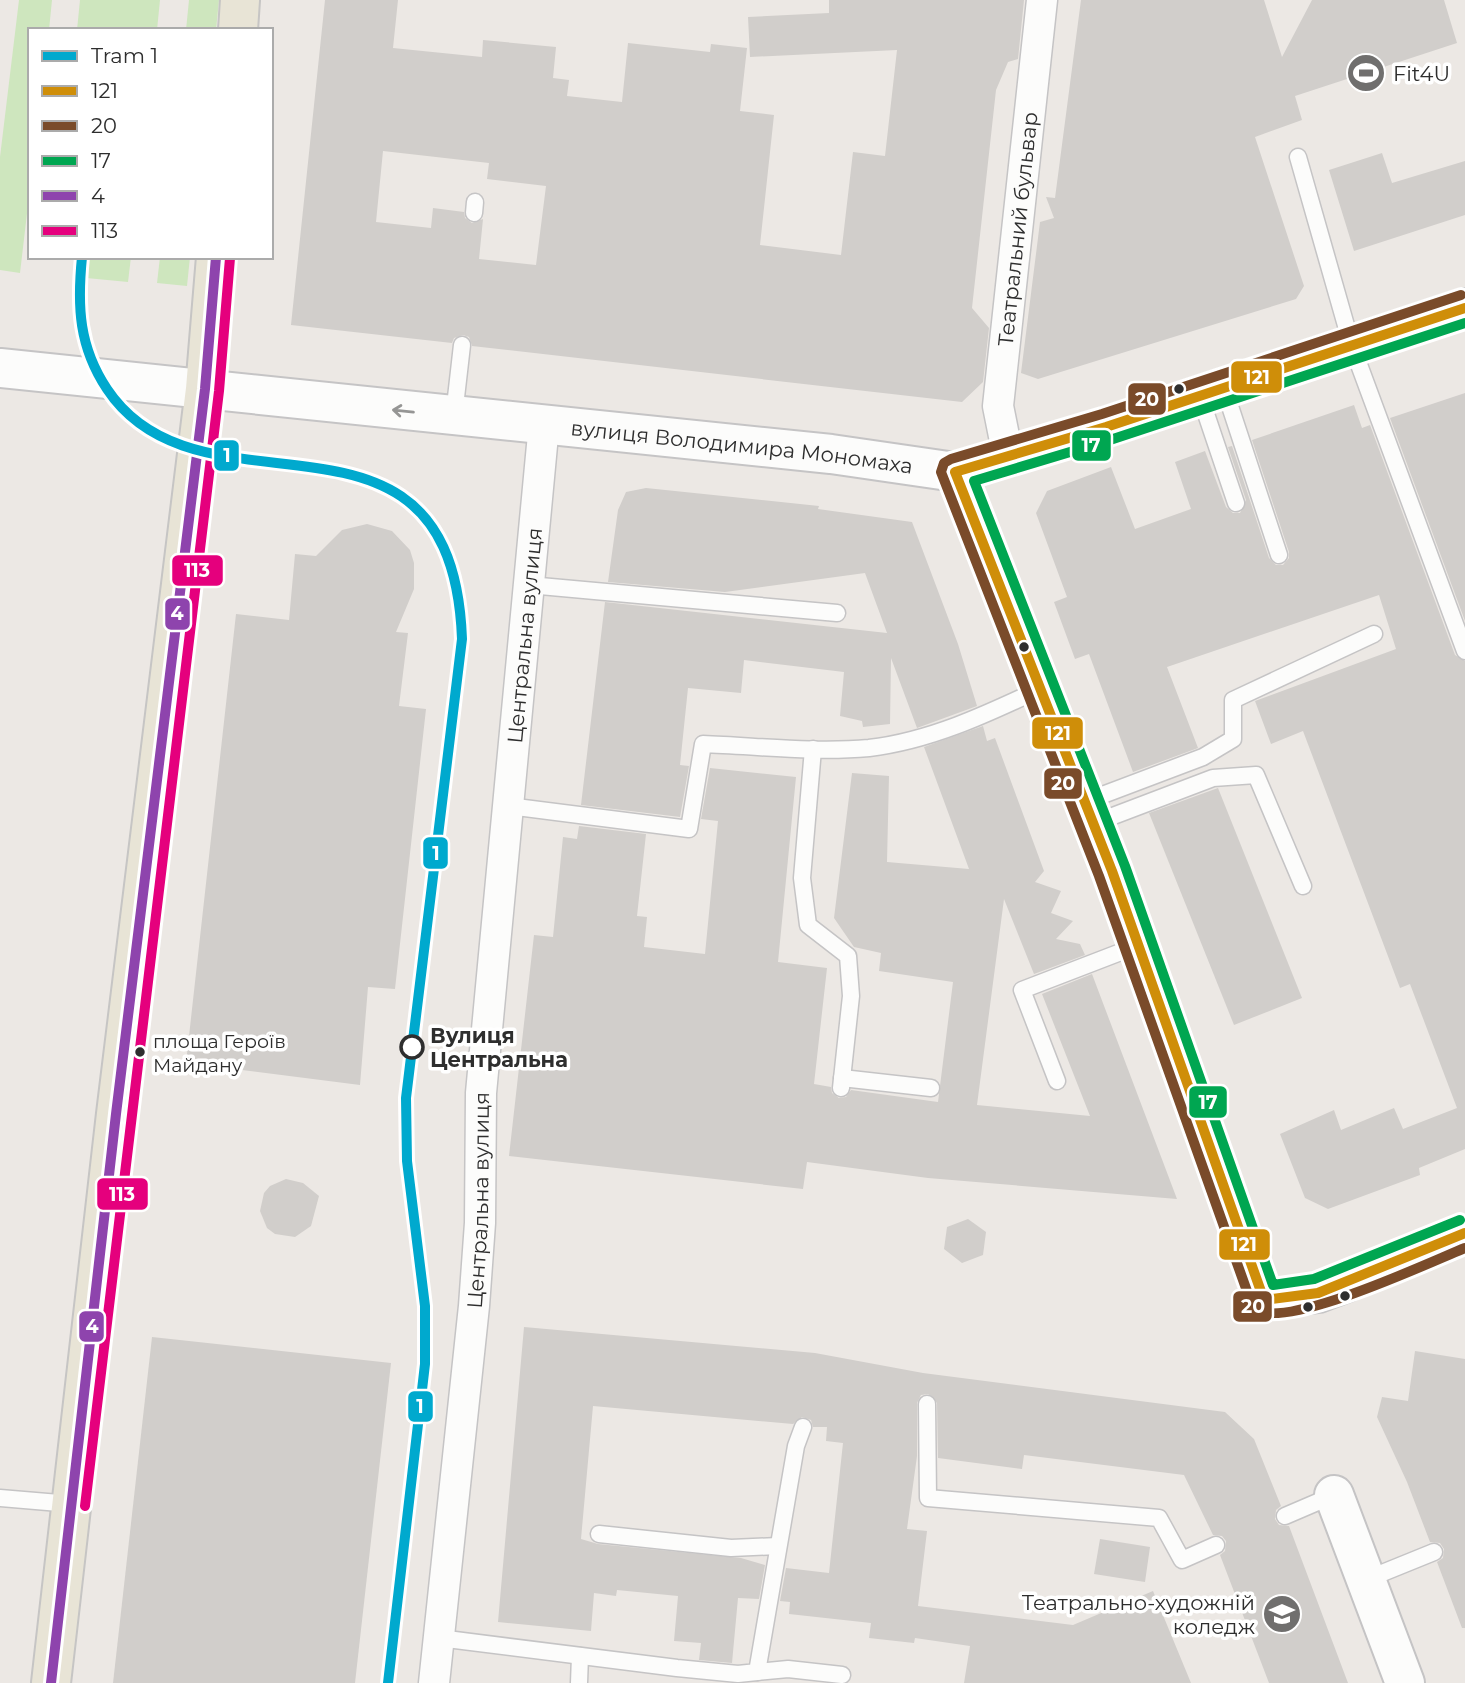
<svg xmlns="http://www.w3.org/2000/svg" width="1465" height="1683" viewBox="0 0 1465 1683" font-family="Montserrat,sans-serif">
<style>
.green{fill:#cee6be}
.building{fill:#d1cecb;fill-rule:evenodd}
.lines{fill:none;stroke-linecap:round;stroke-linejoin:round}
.lane-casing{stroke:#c5c4c5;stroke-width:19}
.street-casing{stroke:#c5c4c5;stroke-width:33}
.secondary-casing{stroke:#c5c4c5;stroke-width:42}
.primary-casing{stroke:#c6c5c4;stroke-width:42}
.lane{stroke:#fcfcfb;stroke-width:16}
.street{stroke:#fcfcfb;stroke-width:30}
.secondary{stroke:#fcfcfb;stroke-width:38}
.primary{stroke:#e8e4d6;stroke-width:38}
.bus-1-casing{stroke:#fff;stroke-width:16}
.bus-2-casing{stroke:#fff;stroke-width:16}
.bus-3-casing{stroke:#fff;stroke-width:16}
.bus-4-casing{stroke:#fff;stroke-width:16}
.bus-5-casing{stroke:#fff;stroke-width:16}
.bus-1{stroke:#cf8e09;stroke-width:10}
.bus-2{stroke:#7a4b2a;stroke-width:10}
.bus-3{stroke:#00a651;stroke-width:10}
.bus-4{stroke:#8e44ad;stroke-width:10}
.bus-5{stroke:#e5007d;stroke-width:10}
.tram-1-casing{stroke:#fff;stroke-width:16}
.tram-1{stroke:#00a9ce;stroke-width:10}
.oneway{stroke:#959594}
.bus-dot{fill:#2e2e2e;stroke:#fff;stroke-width:2.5}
.stop-dot{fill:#fff;stroke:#2e2e2e;stroke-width:3.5}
.labels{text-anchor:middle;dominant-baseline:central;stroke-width:7;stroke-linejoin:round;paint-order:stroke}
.bus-label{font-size:19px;fill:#2e2e2e;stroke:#fff;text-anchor:start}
.poi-label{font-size:21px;fill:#2e2e2e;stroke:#fff;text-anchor:start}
.street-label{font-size:21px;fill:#2e2e2e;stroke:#fff}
.stop-label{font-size:21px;font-weight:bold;fill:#2e2e2e;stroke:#fff;text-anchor:start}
.line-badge{stroke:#fff;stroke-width:2.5}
.badge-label{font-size:19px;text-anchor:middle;font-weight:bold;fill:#fff}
</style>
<rect width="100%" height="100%" fill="#ece8e4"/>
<g class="green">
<path d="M19 0H52L49 30H30V188L20 273 0 270V157Z"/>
<path d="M80 0H160L157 30H77Z"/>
<path d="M189 0H219L216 30H186Z"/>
<path d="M77 257H131L128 282 76 277Z"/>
<path d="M160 257H190L187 286 157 283Z"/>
</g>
<g class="building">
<path d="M325 0H398L393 48 482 57 483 40 556 47 553 78 569 80 567 96 622 102 628 43 710 52 711 44 747 48 740 111 774 115 760 245 841 255 853 152 885 156 897 50 750 57 748 17 829 13V0H1024L1018 59 1008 62 996 90 972 308 989 328 983 382 962 402 472 346 469 337 463 335 454 338 452 343 291 325ZM383 151 489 163 487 179 546 186 536 265 479 259 483 219 472 223 465 218 464 212 433 208 431 228 376 222Z"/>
<path d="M1081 0H1264L1282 57 1312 0H1444L1457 43 1295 96 1302 120 1255 137 1304 286 1296 299 1038 379 1021 373 1040 222 1054 218 1046 197 1055 198Z"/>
<path d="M1382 153 1392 183 1465 161V215L1354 251 1329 170Z"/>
<path d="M1465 393V621L1390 418Z"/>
<path d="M1354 405 1362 428 1370 425 1455 655 1465 661V1149L1419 1168 1420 1175 1328 1209 1305 1198 1280 1134 1334 1110 1341 1130 1394 1108 1403 1129 1457 1108 1410 984 1400 988 1303 731 1271 744 1255 701 1396 649 1379 595 1167 667 1198 748 1133 772 1089 654 1075 659 1054 602 1067 597 1036 513 1047 491 1111 467 1135 529 1191 509 1175 462 1205 451 1226 507 1233 513H1240L1246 500 1228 447 1232 446 1269 558 1276 565H1283L1289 558V552L1252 440Z"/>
<path d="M646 488 819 506 818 509 912 522 958 644 977 706 917 728 891 658 890 724 863 727 862 721 840 716 844 672 744 660 741 693 688 688 680 765 689 766 680 817 581 805 605 602 887 633 865 573 725 592 608 582 618 510 626 492Z"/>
<path d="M367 524 392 531 410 550 414 563V589L396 632 408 633 399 706 426 709 395 989 368 987 360 1085 186 1063 236 614 289 620 295 554 316 556 342 530Z"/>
<path d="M983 726 987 741 995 738 1044 871 1035 882 1061 891 1051 913 1073 921 1056 939 1080 944 1085 955 1034 974 1004 899 977 1105 1090 1116 1042 994 1092 974 1177 1199 928 1178 807 1162 803 1189 509 1156 534 935 553 937 563 837 577 839 579 826 646 834 637 916 647 917 644 947 705 954 718 821 701 819 710 768 796 777 778 962 827 968 814 1084 831 1087 832 1093 839 1098 846 1097 851 1090 938 1102 953 982 879 971 881 953 854 947 834 918 852 773 889 776 887 862 969 869 924 747Z"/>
<path d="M1218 788 1302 998 1234 1025 1149 813Z"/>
<path d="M286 1179 303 1183 319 1196 311 1226 295 1237 275 1234 267 1228 260 1211 264 1193 270 1186Z"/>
<path d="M968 1219 986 1232 983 1255 962 1263 944 1249 947 1227Z"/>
<path d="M524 1327 815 1353 923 1373 1225 1412 1254 1439 1281 1506 1276 1510 1275 1519 1279 1525 1289 1526 1348 1683H1269L1220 1555 1225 1551 1226 1541 1222 1536 1213 1535 1184 1475 1024 1455 1022 1469 938 1458 937 1403 928 1394 921 1395 917 1403V1456L907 1529 927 1531 918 1606 1073 1625 1153 1591 1191 1683H964L970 1646 915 1638 914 1643 869 1638 871 1623 789 1614 790 1602 780 1601 786 1568 829 1573 843 1443 826 1441 827 1427H813L811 1420 802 1417 793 1424 593 1406 581 1539 598 1544 741 1558 765 1565 759 1599 738 1598 732 1663 699 1660 701 1643 674 1641 678 1596 617 1590 616 1596 594 1593 591 1631 498 1622Z"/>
<path d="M152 1337 391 1363 355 1683H113Z"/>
<path d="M1415 1351 1465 1359V1628H1462L1437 1562 1443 1558 1444 1549 1440 1543 1430 1542 1407 1482 1377 1417 1382 1397 1408 1401Z"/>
<path d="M1100 1539 1150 1547 1145 1582 1094 1574Z"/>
</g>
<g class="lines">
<defs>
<g id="lane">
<path d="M1298 157 1351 343 1465 651"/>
<path d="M474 213 475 202"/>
<path d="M1224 388 1279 555"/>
<path d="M1200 396 1236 503"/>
<path d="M454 415 462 345"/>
<path d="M529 585 837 613"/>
<path d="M813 749 802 878 808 925 848 956 851 996 841 1088"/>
<path d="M1084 802 1203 757 1233 739V700L1374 634"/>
<path d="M508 806 689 829 703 744C758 746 814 753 869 748 929 741 985 715 1040 689"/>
<path d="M1092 824 1213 778 1256 775 1303 886"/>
<path d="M842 1078 931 1088"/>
<path d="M1057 1081 1022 990 1139 945"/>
<path d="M927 1404 928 1498 1159 1518 1182 1560 1216 1545"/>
<path d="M0 1498 71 1504"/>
<path d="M1285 1516 1334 1495"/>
<path d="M599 1534 731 1548 778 1546"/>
<path d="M1365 1580 1434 1552"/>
<path d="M439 1638 677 1668 738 1674 757 1672 796 1446 803 1427"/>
<path d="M757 1672 788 1669 842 1675"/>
<path d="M579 1683 580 1656"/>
</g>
<g id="street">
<path id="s1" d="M1008 456 998 406 1042 0"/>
<path d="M955 472 1112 871 1264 1300"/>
<path d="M1347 1282 1465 1233"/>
<path id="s2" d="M434 1683 474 1306 480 1223 481 1093 544 424"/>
</g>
<g id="secondary">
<path id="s3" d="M0 368 831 454 955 472 1106 427 1465 308"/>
<path d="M1264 1300 1318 1293 1347 1282"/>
<path d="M1334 1495 1405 1683"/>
</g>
<g id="primary">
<path d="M238 30 240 0"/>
<path d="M51 1683 116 1114 205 389 216 257"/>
</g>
</defs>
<use href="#lane" class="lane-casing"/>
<use href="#street" class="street-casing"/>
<use href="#secondary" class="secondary-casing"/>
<use href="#primary" class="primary-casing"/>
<use href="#lane" class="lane"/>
<use href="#street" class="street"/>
<use href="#secondary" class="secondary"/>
<use href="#primary" class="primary"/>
<defs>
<path id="bus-1" d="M1465 308 1106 427 955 472 1112 871 1264 1300 1318 1293 1465 1233"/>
<path id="bus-2" d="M1461 295 1102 414 951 459 944 463 941 472 1099 876 1253 1308C1280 1333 1430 1262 1465 1248"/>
<path id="bus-3" d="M1460 1220 1314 1279 1273 1285 1125 866 974 481 1110 440 1465 323"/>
<path id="bus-4" d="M51 1683 116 1114 205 389 216 257"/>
<path id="bus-5" d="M85 1506 219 391 230 258"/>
</defs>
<use href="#bus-1" class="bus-1-casing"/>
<use href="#bus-2" class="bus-2-casing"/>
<use href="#bus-3" class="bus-3-casing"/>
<use href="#bus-4" class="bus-4-casing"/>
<use href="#bus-5" class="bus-5-casing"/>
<use href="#bus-1" class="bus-1"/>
<use href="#bus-2" class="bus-2"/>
<use href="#bus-3" class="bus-3"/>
<use href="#bus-4" class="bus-4"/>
<use href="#bus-5" class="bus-5"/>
<defs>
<path id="tram-1" d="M82 257C77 307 79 347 107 389 202 532 452 373 462 639L406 1098 407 1161 425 1306V1364L388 1683"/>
</defs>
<use href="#tram-1" class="tram-1-casing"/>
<use href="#tram-1" class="tram-1"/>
</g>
<defs><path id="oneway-shaft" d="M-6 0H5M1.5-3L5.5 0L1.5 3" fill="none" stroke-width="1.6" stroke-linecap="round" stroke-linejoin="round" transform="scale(1.75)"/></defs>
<use class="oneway" href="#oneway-shaft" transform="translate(403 411) rotate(-174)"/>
<defs>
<symbol id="stadium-disc" viewBox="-11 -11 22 22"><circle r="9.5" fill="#706f6e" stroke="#fff"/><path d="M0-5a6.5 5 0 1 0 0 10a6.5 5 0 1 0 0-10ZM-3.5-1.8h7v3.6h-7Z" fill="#fff"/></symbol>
<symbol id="university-disc" viewBox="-11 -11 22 22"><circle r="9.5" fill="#706f6e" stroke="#fff"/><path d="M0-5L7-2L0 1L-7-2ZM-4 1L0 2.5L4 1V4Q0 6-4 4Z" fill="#fff"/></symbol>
</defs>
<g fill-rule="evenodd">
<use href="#stadium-disc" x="1344" y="51" width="44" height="44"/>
<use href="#university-disc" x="1260" y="1592" width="44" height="44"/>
</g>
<g class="bus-dot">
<circle cx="1179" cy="389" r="6"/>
<circle cx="1024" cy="647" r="6"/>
<circle cx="140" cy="1052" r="6"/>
<circle cx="1345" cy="1296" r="6"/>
<circle cx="1308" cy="1307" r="6"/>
</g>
<circle class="stop-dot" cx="412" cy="1047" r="11"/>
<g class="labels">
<g class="bus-label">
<text x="153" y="1041">площа Героїв<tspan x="153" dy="24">Майдану</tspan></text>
</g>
<g class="poi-label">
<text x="1393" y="73">Fit4U</text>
<text x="1255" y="1602" text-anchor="end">Театрально-художній<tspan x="1255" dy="24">коледж</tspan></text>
</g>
<g class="street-label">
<text stroke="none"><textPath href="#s1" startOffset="229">Театральний бульвар</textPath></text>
<text stroke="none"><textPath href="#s3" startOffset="746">вулиця Володимира Мономаха</textPath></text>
<text stroke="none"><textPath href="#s2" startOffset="1052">Центральна вулиця</textPath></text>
<text stroke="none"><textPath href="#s2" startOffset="485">Центральна вулиця</textPath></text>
</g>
<g class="stop-label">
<text x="430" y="1035">Вулиця<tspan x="430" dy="24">Центральна</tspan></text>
</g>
</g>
<g class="line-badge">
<rect x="1230" y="360" width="53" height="34" rx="7" fill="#cf8e09"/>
<rect x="1127" y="382" width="40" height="34" rx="7" fill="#7a4b2a"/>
<rect x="1071" y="429" width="41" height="33" rx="7" fill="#00a651"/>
<rect x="213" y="439" width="27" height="33" rx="7" fill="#00a9ce"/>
<rect x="171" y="554" width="53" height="33" rx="7" fill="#e5007d"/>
<rect x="164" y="597" width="27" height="34" rx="7" fill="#8e44ad"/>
<rect x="1031" y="716" width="53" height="34" rx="7" fill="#cf8e09"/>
<rect x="1043" y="767" width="40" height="33" rx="7" fill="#7a4b2a"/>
<rect x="422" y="836" width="27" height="34" rx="7" fill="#00a9ce"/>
<rect x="1188" y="1085" width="40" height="34" rx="7" fill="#00a651"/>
<rect x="96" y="1177" width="53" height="34" rx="7" fill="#e5007d"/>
<rect x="1218" y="1228" width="53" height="33" rx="7" fill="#cf8e09"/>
<rect x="1232" y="1290" width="41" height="33" rx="7" fill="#7a4b2a"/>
<rect x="78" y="1310" width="27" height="33" rx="7" fill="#8e44ad"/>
<rect x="407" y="1390" width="27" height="33" rx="7" fill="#00a9ce"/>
</g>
<g class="badge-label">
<text x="1257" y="384">121</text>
<text x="1147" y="406">20</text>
<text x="1091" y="452">17</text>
<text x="227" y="462">1</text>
<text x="197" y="577">113</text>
<text x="177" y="620">4</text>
<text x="1058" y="740">121</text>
<text x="1063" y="790">20</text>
<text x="436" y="860">1</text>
<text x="1208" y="1109">17</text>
<text x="122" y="1201">113</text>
<text x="1244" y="1251">121</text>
<text x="1253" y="1313">20</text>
<text x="92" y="1333">4</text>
<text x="420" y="1413">1</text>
</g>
<rect x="28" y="28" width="245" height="231" fill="#ffffff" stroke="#ababab" stroke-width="2"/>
<rect x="42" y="51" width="35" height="10" fill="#00a9ce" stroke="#ababab" stroke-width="2"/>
<text x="91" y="63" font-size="21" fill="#2e2e2e">Tram 1</text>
<rect x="42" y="86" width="35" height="10" fill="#cf8e09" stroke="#ababab" stroke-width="2"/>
<text x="91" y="98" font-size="21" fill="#2e2e2e">121</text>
<rect x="42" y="121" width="35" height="10" fill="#7a4b2a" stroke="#ababab" stroke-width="2"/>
<text x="91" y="133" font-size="21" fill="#2e2e2e">20</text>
<rect x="42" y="156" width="35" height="10" fill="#00a651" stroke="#ababab" stroke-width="2"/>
<text x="91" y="168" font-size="21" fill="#2e2e2e">17</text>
<rect x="42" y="191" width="35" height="10" fill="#8e44ad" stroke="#ababab" stroke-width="2"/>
<text x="91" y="203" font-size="21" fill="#2e2e2e">4</text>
<rect x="42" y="226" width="35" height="10" fill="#e5007d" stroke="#ababab" stroke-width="2"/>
<text x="91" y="238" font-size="21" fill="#2e2e2e">113</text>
</svg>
